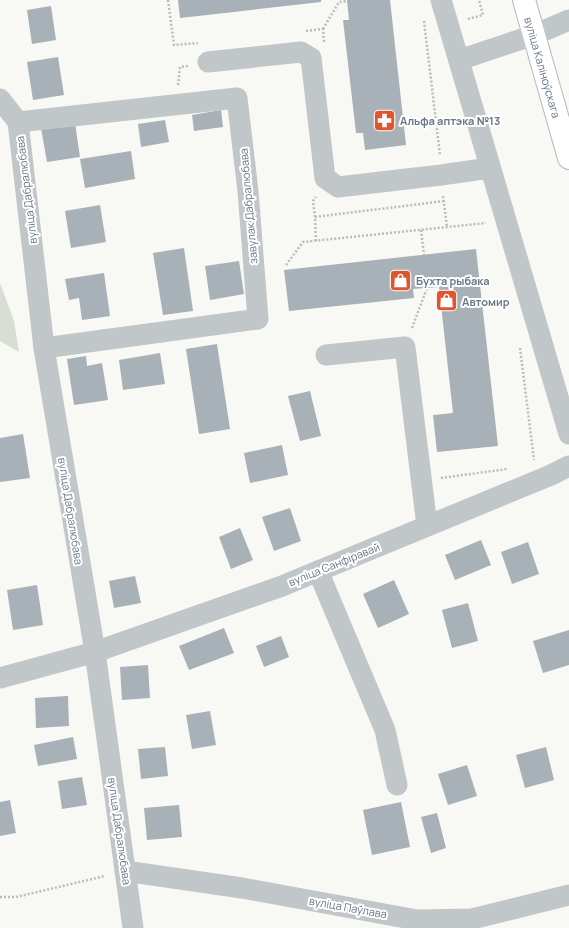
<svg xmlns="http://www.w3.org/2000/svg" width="569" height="928" viewBox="0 0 569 928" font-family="Manrope,sans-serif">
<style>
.green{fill:#d8ddd4}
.building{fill:#a8b1b7}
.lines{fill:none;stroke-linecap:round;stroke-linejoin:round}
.major-casing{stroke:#b3b8bc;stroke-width:24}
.path{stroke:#b9bdc0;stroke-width:2.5;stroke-dasharray:2 2;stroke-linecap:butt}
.minor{stroke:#c1c6c9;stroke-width:21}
.major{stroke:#fff;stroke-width:22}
.labels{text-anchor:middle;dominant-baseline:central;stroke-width:4;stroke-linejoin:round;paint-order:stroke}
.street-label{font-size:11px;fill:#677886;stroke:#fff}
.poi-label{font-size:11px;font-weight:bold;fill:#677886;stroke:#fff;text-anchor:start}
</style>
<rect width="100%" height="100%" fill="#f8f8f5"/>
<path class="green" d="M0 283 14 321 19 352 0 341Z"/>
<g class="building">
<path d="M178 0H321V2L180 18Z"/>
<path d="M347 0H390L406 145 365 150 363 133H356L343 20H349Z"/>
<path d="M51 6 56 40 32 44 27 10Z"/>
<path d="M58 57 64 95 33 100 27 62Z"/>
<path d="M221 110 223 127 194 131 192 115Z"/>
<path d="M165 120 169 142 141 147 138 124Z"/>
<path d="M75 123 80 157 47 162 41 128Z"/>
<path d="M131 151 135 179 85 188 80 159Z"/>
<path d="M100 205 106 242 71 248 65 211Z"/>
<path d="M184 248 193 311 163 315 153 253Z"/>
<path d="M476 249 498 446 437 452 433 415 453 413 439 287 413 289 414 298 289 311 284 270Z"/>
<path d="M239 261 244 294 210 300 205 266Z"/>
<path d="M104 273 110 316 82 320 79 298 69 300 65 279Z"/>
<path d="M217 344 230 429 199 434 186 349Z"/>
<path d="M160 353 165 384 123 390 119 360Z"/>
<path d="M86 356 87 366 102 363 108 400 74 405 67 359Z"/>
<path d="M310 391 321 436 300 441 288 396Z"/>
<path d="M23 434 30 478 0 482V438Z"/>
<path d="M282 445 288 475 250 483 244 453Z"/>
<path d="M290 508 301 541 274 551 262 517Z"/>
<path d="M240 528 253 560 231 569 219 537Z"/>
<path d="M481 540 491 565 455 580 445 555Z"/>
<path d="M528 542 539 574 512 584 501 552Z"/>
<path d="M135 576 141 603 114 608 109 581Z"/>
<path d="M394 580 409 614 378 628 363 594Z"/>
<path d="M37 585 43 625 13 630 7 590Z"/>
<path d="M468 603 478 641 452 648 442 610Z"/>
<path d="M224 628 234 653 189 670 179 646Z"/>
<path d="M569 630V665L543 673 533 641Z"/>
<path d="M281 636 289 657 264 667 256 646Z"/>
<path d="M148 665 150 698 122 700 120 667Z"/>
<path d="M68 696 69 726 36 728 35 698Z"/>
<path d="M210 711 216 745 192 749 186 715Z"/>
<path d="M73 737 77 759 38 766 34 745Z"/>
<path d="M165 747 168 776 141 779 138 749Z"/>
<path d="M546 747 554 780 525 788 516 755Z"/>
<path d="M467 765 477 796 448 805 438 774Z"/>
<path d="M82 777 87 805 62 809 58 781Z"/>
<path d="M10 800 16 833 0 836V802Z"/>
<path d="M401 802 410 847 372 855 363 810Z"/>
<path d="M179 805 182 837 147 840 144 808Z"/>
<path d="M437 813 446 848 431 853 421 817Z"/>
</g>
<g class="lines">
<defs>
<g id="major">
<path id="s1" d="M524 0 569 158"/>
</g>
</defs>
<use href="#major" class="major-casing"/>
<g class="path">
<path d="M168 0 174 45 198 43"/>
<path d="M468 19 483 15 479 0"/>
<path d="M424 21 440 155"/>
<path d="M323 29 339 2 347 1"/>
<path d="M306 31 323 29 324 42"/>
<path d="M178 85 180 67 189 66"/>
<path d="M443 196 447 227"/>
<path d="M315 217 313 201 316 197"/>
<path d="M421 230 424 255"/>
<path d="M316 241 315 217 444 201"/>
<path d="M286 265 303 242 486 223"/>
<path d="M412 328 427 288"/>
<path d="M520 348 534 460"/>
<path d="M441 478 507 469"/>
<path d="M0 897H16L105 876"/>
</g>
<g class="minor">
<path d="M441 0 569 434"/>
<path d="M459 60 534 35 569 20"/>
<path d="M208 62 301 52 311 58 325 178 338 187 441 175 490 168"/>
<path d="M0 99 18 122 44 348 95 652 133 928"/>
<path d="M18 122 237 98 248 191 258 319 44 348"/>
<path d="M326 355 405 347 427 526"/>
<path d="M318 571 385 730 397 785"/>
<path d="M0 678 95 652 282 586 551 475 569 466"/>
<path d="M125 871 242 888 417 920 472 919 569 895"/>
</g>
<use href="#major" class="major"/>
</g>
<defs>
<symbol id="pharmacy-square" viewBox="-11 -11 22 22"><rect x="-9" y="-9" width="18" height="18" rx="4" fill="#e1552c" stroke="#fff"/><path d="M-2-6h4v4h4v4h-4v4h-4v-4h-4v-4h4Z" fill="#fff"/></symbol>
<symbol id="shop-square" viewBox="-11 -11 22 22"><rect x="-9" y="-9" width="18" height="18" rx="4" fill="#e1552c" stroke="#fff"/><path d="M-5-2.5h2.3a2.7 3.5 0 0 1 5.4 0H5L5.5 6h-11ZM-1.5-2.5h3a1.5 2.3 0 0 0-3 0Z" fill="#fff"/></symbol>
</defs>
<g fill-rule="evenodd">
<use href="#pharmacy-square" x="372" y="108" width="25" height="25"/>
<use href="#shop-square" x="388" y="268" width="25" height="25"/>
<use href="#shop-square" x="434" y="288" width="25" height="25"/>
</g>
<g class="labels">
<g class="street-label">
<text stroke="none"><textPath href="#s1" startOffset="70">вуліца Каліноўскага</textPath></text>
<text transform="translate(26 190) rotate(-97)">вуліца Дабралюбава</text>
<text transform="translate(248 206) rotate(-95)">завулак Дабралюбава</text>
<text transform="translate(71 511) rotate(81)">вуліца Дабралюбава</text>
<text transform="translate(334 564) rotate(-22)">вуліца Санфіравай</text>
<text transform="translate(120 831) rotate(82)">вуліца Дабралюбава</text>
<text transform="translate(348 907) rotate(10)">вуліца Паўлава</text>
</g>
<g class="poi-label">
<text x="400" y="120">Альфа аптэка №13</text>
<text x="416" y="280">Бухта рыбака</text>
<text x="462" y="301">Автомир</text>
</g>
</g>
</svg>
